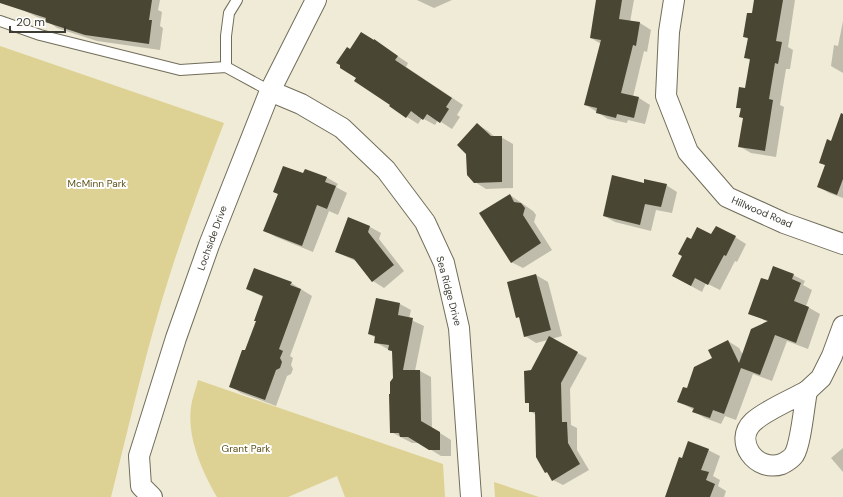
<svg xmlns="http://www.w3.org/2000/svg" width="843" height="497" viewBox="0 0 843 497" font-family="'DM Sans',sans-serif">
<style>
.green{fill:#ddd293}
.shadow{fill:#0003}
.building{fill:#494634}
.lines{fill:none;stroke-linecap:round;stroke-linejoin:round}
.lane-casing{stroke:#716d5b;stroke-width:12}
.street-casing{stroke:#716d5b;stroke-width:22}
.lane{stroke:#fff;stroke-width:10}
.street{stroke:#fff;stroke-width:20}
.labels{text-anchor:middle;dominant-baseline:central;stroke-width:4;stroke-linejoin:round;paint-order:stroke}
.park-label{font-size:10px;fill:#5c5116;stroke:#fff}
.street-label{font-size:10px;fill:#3d3c33;stroke:#fff}
</style>
<rect width="100%" height="100%" fill="#efebd6"/>
<g class="green">
<path d="M0 46 224 123C205 172 187 221 171 271 147 345 130 422 111 497H0Z"/>
<path d="M198 380 443 464 445 497H345L337 476 288 497H217C202 471 187 438 191 407 192 398 196 389 198 380Z"/>
<path d="M494 482 539 497H495Z"/>
</g>
<g class="shadow">
<path d="M29 0H160L158 10 162 12 160 26 163 28 160 50 97 41 57 28 46 20 37 17 25 11Z"/>
<path d="M417 0H452L434 8Z"/>
<path d="M597 0H634L630 22 640 23 651 30 647 52 644 51 633 97 639 98 650 105 645 124 628 120 627 123 608 119 586 105 601 44 591 38Z"/>
<path d="M755 0H795L788 47 793 50 790 69H786L780 105 784 107 776 157 751 153 739 146 744 118 740 117 741 110 737 107 746 89 751 61 745 57 748 39 744 36 753 14Z"/>
<path d="M843 21V73L831 66 834 45 838 46Z"/>
<path d="M375 41 408 63 406 67 463 105 457 115 460 117 452 129 438 120 435 125 422 118 418 124 390 106 391 104 357 78 350 50Z"/>
<path d="M477 124 488 131 495 137H501L513 144V188L486 189 475 182Z"/>
<path d="M843 124V198L829 193 818 186 826 165 832 142Z"/>
<path d="M304 175 326 177 338 184 336 187 347 193 338 215 329 211 313 252 276 237 265 231 278 194Z"/>
<path d="M645 184 666 185 677 192 672 213 656 210 651 231 615 222 604 216Z"/>
<path d="M510 195 533 211 536 215 534 222 552 250 523 268 511 262Z"/>
<path d="M349 219 370 227 381 233 379 239 404 271 384 288 373 281 358 262 336 252Z"/>
<path d="M712 235 735 237 746 244 737 262 735 261 720 290 706 283 702 292 673 276 692 240Z"/>
<path d="M536 275 548 282 562 336 551 339 587 358 570 389 571 425 577 428V450L589 470 563 485 553 480 550 475 546 472 536 415 530 411V404L526 402 531 371 548 340 536 343 525 336 520 318 517 317Z"/>
<path d="M793 275 805 281 803 285 812 290 806 306 820 314 808 349 787 341 772 381 753 374 736 420 725 416 721 424 705 418 693 411 694 410 678 401 728 341 739 348 743 355 768 322 750 313 769 282Z"/>
<path d="M291 283 312 296 290 356 293 358 291 365 293 369 291 374 287 376 276 406 241 393 230 386 245 352 257 321 263 297 247 289Z"/>
<path d="M400 304 411 310 409 319 424 326 415 371H420L431 377 432 428 451 440V456H441L420 443H412L391 432 394 378 393 352 375 342 376 338 369 334Z"/>
<path d="M843 448V472L831 458Z"/>
<path d="M708 450 720 456 713 476 720 480 718 486 726 491 724 497H666L682 459Z"/>
</g>
<g class="building">
<path d="M0 0H152L149 20H152L149 44 85 35 45 22 46 18 0 3Z"/>
<path d="M596 0H622L619 19 640 22 636 46 633 45 621 93 639 97 634 118 617 114 616 118 596 113 597 108 584 105 601 40 590 38Z"/>
<path d="M754 0H783L776 41 782 42 778 64 775 63 769 99 773 100 765 151 738 147 743 118 739 117 741 108H736L739 87 745 88 750 59 744 58 748 38 743 37 747 13H752Z"/>
<path d="M361 32 374 40V39L398 56 395 60 452 98 446 107 449 109 440 123 427 114 423 120 411 111 406 118 389 106 390 105 354 81 356 78 340 68V65L336 63 347 47 350 49Z"/>
<path d="M841 113 843 114V179L837 195 817 187 825 165 819 163 827 139 831 141Z"/>
<path d="M477 123 491 136H502V182L474 183 467 175 466 154 457 145Z"/>
<path d="M283 166 303 173 305 169 327 177 325 182 336 186 327 209 317 205 302 246 263 231 278 194 273 192Z"/>
<path d="M612 175 644 183V179L667 184 661 207 645 204 640 225 603 216Z"/>
<path d="M510 194 514 202 521 203 525 208 523 215 541 243 511 263 479 213Z"/>
<path d="M348 217 370 226 368 232 394 265 372 282 354 259 335 252Z"/>
<path d="M716 226 736 236 726 256 724 255 708 285 695 278 691 286 672 276 682 256 678 254 687 237 691 239 697 227 711 234Z"/>
<path d="M773 266 794 274 792 279 801 283 794 301 809 307 796 343 775 335 760 375 741 368 724 414 713 410 710 418 692 412 694 408 677 402 683 387 687 388 694 367 712 358 708 350 728 340 739 363 751 329 768 321 748 314 761 278 768 280Z"/>
<path d="M254 268 292 282 290 285 301 289 279 349 283 351 280 358 282 362 280 368 276 370 265 400 229 387 242 350H245L256 321H254L263 296 246 289Z"/>
<path d="M536 274 551 330 524 337 519 317 516 318 507 282Z"/>
<path d="M376 298 400 303 398 315 413 318 403 370H420L421 421 440 432V450H429L408 437H400L399 433H390L389 394H390V382L393 378 392 351 388 350 389 345 374 343 375 336 368 334Z"/>
<path d="M549 336 578 352 561 383 562 422H567L568 443 580 464 552 481 547 472 545 473 536 457 535 412H529V403H525L524 371 531 370Z"/>
<path d="M688 441 709 449 701 470 709 472 706 480 715 484 710 497H665L679 457 682 458Z"/>
</g>
<g class="lines">
<defs>
<g id="lane">
<path d="M0 21 40 35 180 70 226 67 270 91"/>
<path d="M226 67V36L229 13 237 0"/>
</g>
<g id="street">
<path d="M674 0 669 32 666 96 688 152 727 197 784 223 843 244"/>
<path d="M270 91 301 104 342 128 386 170 425 222 444 263 459 328 471 497"/>
<path d="M807 391C804 406 801 444 794 455 791 459 786 462 782 464 756 473 733 441 753 422 766 410 791 400 807 391Z"/>
<path d="M807 391 821 378 832 356 843 326"/>
<path d="M152 497 141 486 139 456 176 338 209 245 270 91 316 0"/>
</g>
</defs>
<use href="#lane" class="lane-casing"/>
<use href="#street" class="street-casing"/>
<use href="#lane" class="lane"/>
<use href="#street" class="street"/>
</g>
<g class="labels">
<g class="park-label">
<text x="97" y="183">McMinn Park</text>
<text x="246" y="448">Grant Park</text>
</g>
<g class="street-label">
<text transform="translate(762 212) rotate(23)">Hillwood Road</text>
<text transform="translate(212 238) rotate(-70)">Lochside Drive</text>
<text transform="translate(449 291) rotate(75)">Sea Ridge Drive</text>
</g>
</g>
<path d="M10 26v6h55v-6" fill="none" stroke="#3d3c33" stroke-width="2"/>
<text x="16" y="26" font-size="12" fill="#3d3c33" stroke="#ffffff" stroke-width="3" paint-order="stroke">20 m</text>
</svg>
